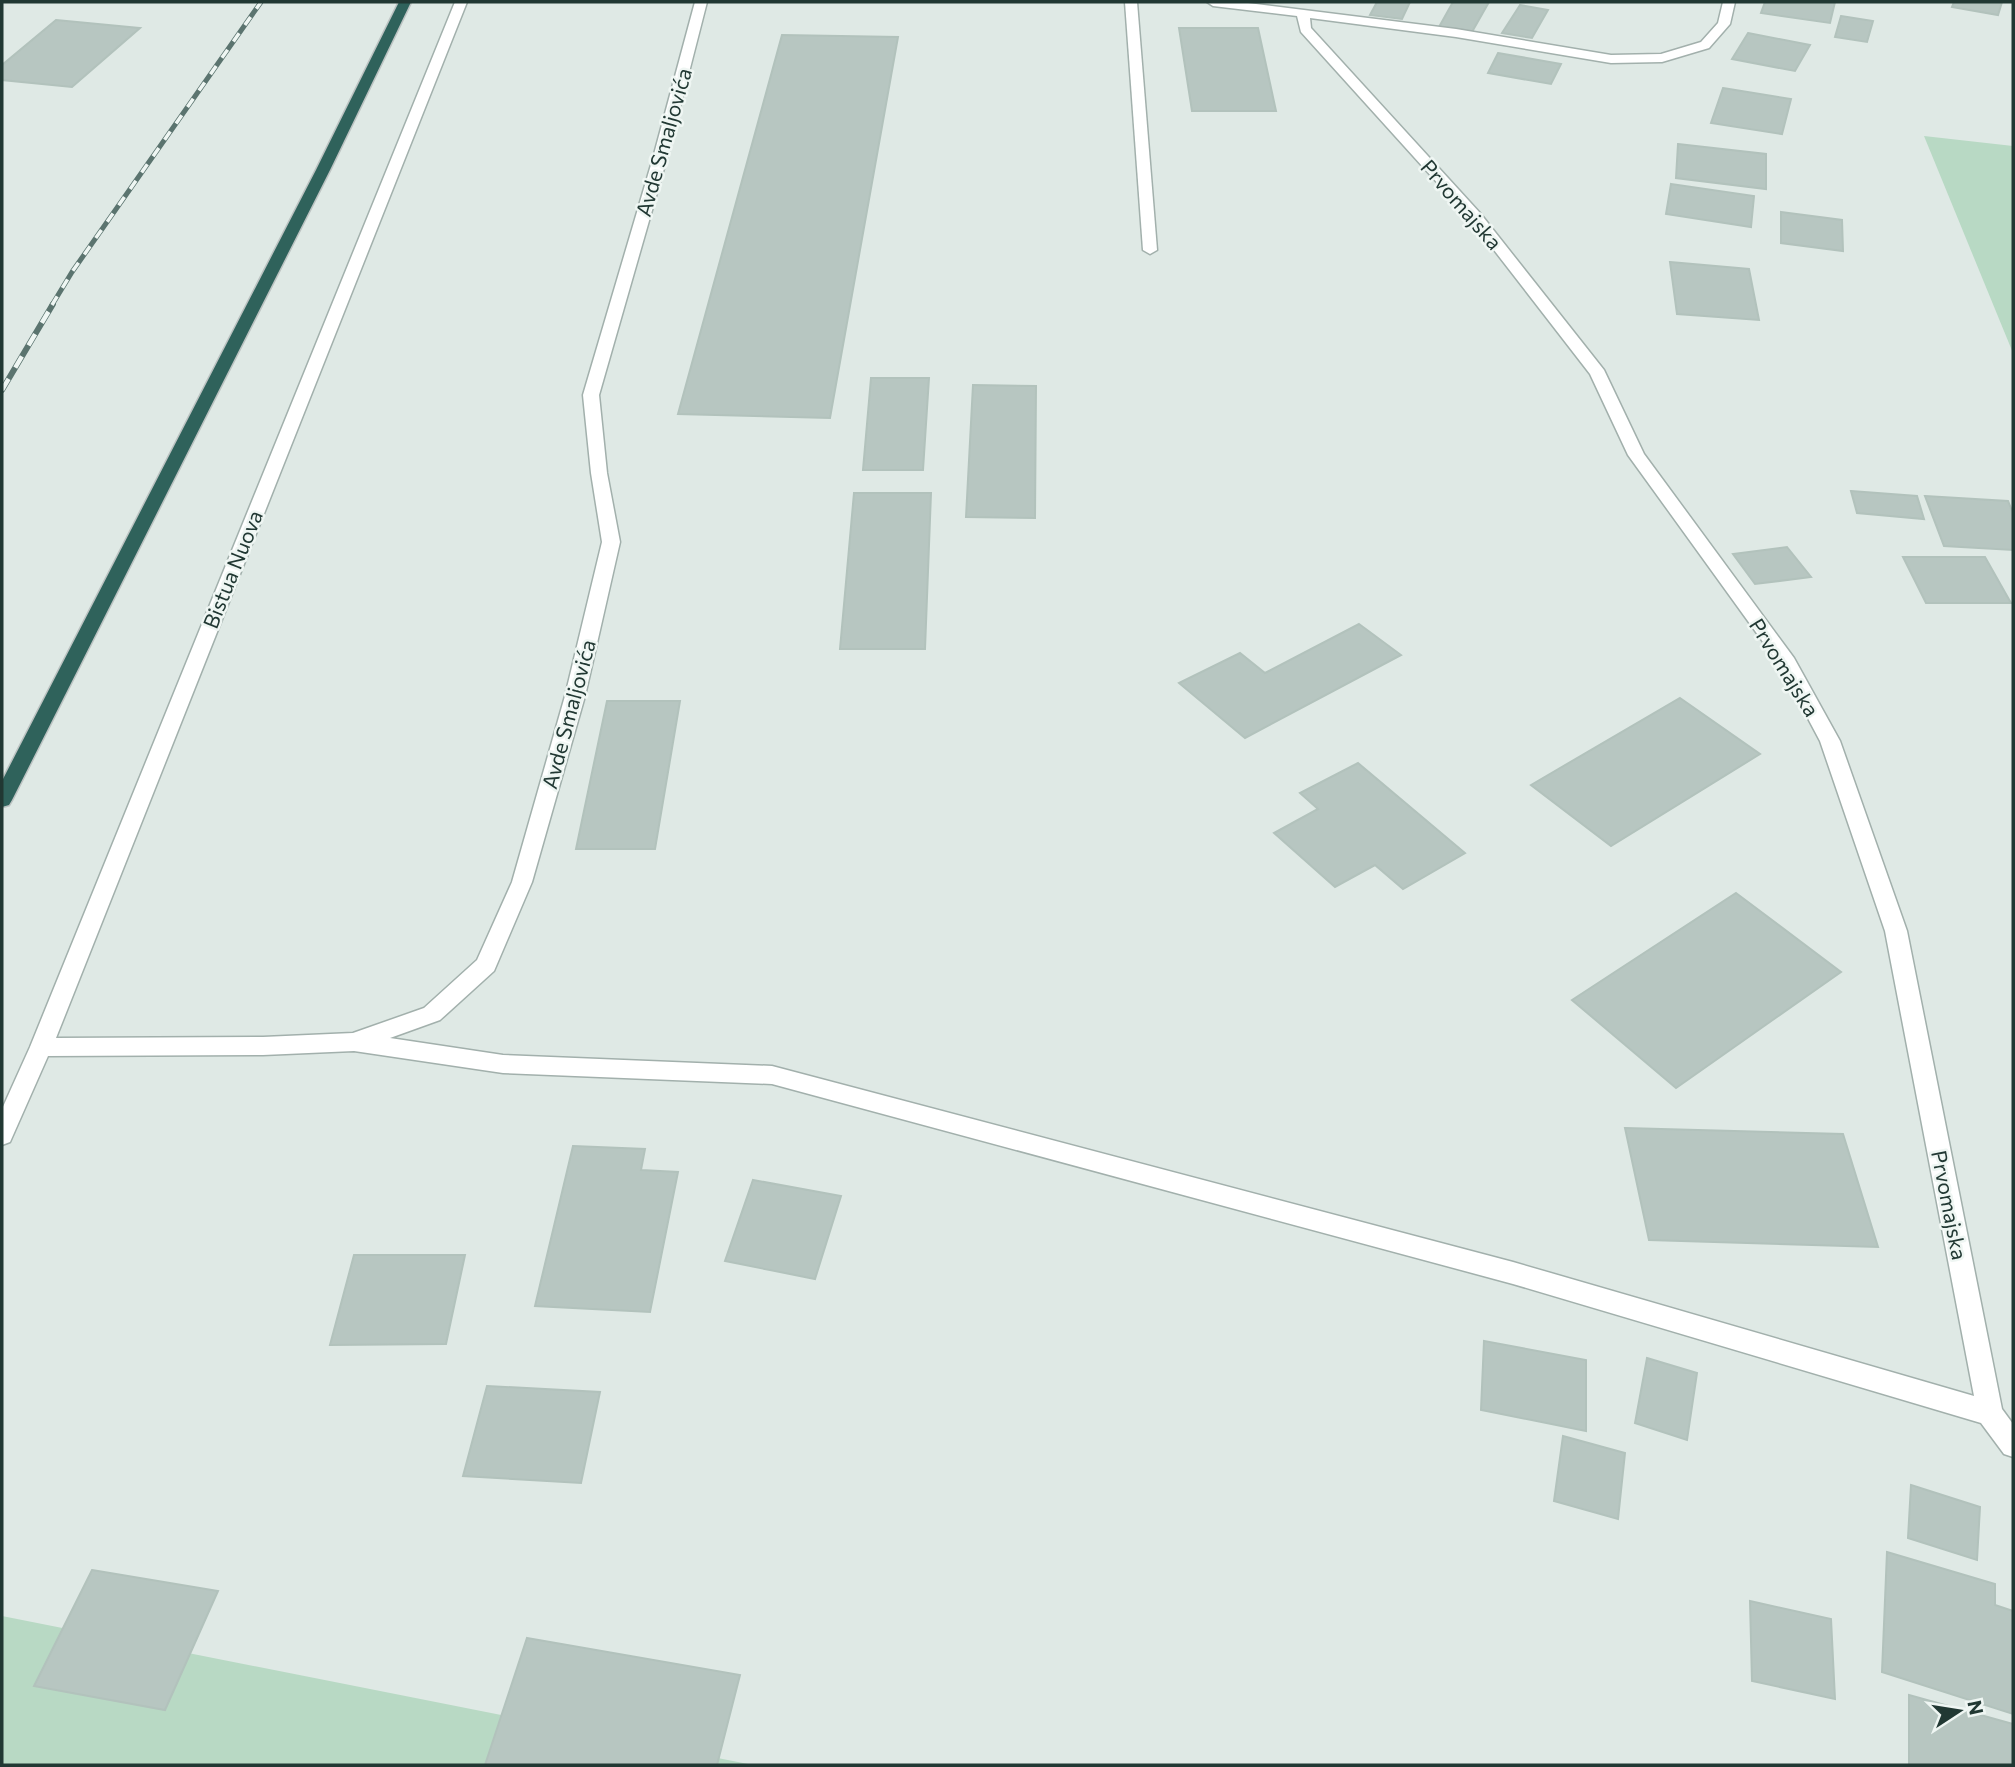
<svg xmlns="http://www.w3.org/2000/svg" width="2015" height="1767" viewBox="0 0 2015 1767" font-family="Commissioner,sans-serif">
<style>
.green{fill:#b8d9c4}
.building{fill:#b7c6c1;stroke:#b2c2bc;stroke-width:2}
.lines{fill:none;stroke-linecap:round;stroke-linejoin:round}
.minor-casing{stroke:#a2b0ac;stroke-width:3}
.highway-casing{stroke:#bcc3c2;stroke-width:3}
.minor{fill:#fff;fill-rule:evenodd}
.highway{fill:#2f625b;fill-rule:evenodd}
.rail-far1-casing{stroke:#5b746f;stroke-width:5}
.rail-casing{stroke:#5b746f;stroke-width:6}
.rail-far1{stroke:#eff6f3;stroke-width:3.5;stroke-dasharray:10;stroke-linecap:butt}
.rail{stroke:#eff6f3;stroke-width:4.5;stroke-dasharray:13;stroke-linecap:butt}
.labels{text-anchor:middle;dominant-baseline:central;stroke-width:5;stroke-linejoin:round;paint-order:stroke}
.street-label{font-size:21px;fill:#213833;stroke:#eff6f3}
</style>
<rect width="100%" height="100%" fill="#dfe9e5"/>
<g class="green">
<path d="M1924 136 2013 146V353Z"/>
<path d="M2 1616 753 1765H2Z"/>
</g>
<g class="building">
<path d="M1377 2H1410L1402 19 1370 15Z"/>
<path d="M1453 2H1489L1472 32 1439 27Z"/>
<path d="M1765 2H1835L1830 23 1761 13Z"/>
<path d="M1954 2H2002L1998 15 1952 7Z"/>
<path d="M1520 5 1548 10 1532 38 1502 33Z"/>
<path d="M1841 16 1873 21 1867 42 1835 37Z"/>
<path d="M56 20 140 28 72 87 2 80V65Z"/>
<path d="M1179 28H1258L1276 111H1192Z"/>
<path d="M1748 33 1810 45 1795 71 1732 59Z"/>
<path d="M782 35 898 37 830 418 678 414Z"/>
<path d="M1498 53 1561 64 1551 84 1488 73Z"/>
<path d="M1723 88 1791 99 1782 134 1711 123Z"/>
<path d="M1678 144 1766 154V189L1676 178Z"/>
<path d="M1671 184 1754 196 1751 227 1666 214Z"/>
<path d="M1781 212 1842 220 1843 251 1781 243Z"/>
<path d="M1670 262 1749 269 1759 320 1677 314Z"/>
<path d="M871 378H929L923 470H863Z"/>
<path d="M973 385 1036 386 1035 518 966 517Z"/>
<path d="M1851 491 1917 496 1924 519 1857 513Z"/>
<path d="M854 493H931L925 649H840Z"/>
<path d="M1925 496 2008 501 2013 513V550L1944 546Z"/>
<path d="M1787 547 1811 577 1755 584 1733 554Z"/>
<path d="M1903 557H1985L2011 603H1926Z"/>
<path d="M1359 624 1401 655 1245 738 1179 683 1240 653 1265 673Z"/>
<path d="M1680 698 1760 754 1611 846 1531 785Z"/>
<path d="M607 701H680L655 849H576Z"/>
<path d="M1358 763 1465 853 1403 889 1375 865 1335 887 1274 833 1318 809 1300 793Z"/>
<path d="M1736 893 1841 972 1676 1088 1572 1000Z"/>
<path d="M1625 1128 1843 1134 1878 1247 1649 1240Z"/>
<path d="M573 1146 645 1149 641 1170 678 1172 650 1312 535 1306Z"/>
<path d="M753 1180 841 1196 815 1279 725 1261Z"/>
<path d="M354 1255H465L446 1344 330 1345Z"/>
<path d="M1484 1341 1586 1360V1431L1481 1410Z"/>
<path d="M1647 1358 1697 1373 1687 1440 1635 1423Z"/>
<path d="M487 1386 600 1392 581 1483 463 1476Z"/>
<path d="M1563 1436 1625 1453 1618 1519 1554 1501Z"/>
<path d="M1911 1485 1980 1507 1977 1560 1908 1538Z"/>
<path d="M1887 1552 1995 1584V1605L2013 1611V1714L1882 1672Z"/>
<path d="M92 1570 218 1591 165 1710 34 1686Z"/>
<path d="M1750 1601 1831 1619 1835 1699 1752 1681Z"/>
<path d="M527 1638 740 1675 717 1765H485Z"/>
<path d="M1909 1695 2013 1724V1765H1909Z"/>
</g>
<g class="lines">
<defs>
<g id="minor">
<path d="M455 2H467L56 1038 263 1037 353 1033 424 1008 477 960 512 882 565 696 602 542 591 473 583 395 653 158 695 2H707L667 158 599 395 607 473 620 542 585 696 532 882 494 971 440 1020 390 1038 503 1055 772 1066 1513 1262 1974 1396 1885 931 1820 741 1779 664 1628 455 1590 374 1470 219 1301 32 1297 16 1213 6 1207 2H1240L1456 29 1611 55 1661 54 1701 42 1718 23 1723 2H1735L1730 24 1709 48 1662 62 1611 63 1456 37 1310 18 1311 28 1480 213 1604 370 1644 454 1794 658 1840 741 1907 931 2002 1409 2013 1424V1457L2004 1454 1981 1423 1513 1284 772 1084 503 1073 354 1051 263 1055 48 1056 10 1142 2 1145V1109L30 1047Z"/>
<path d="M1125 2H1137L1157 250 1150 254 1143 250Z"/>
</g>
<path id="highway" d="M399 2H411L330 170 12 800 9 805 2 807V781L316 170Z"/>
</defs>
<use href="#minor" class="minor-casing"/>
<use href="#highway" class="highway-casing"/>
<use href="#minor" class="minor"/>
<use href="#highway" class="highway"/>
<defs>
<path id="rail-far1" d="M52 305 72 272 261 2"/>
<path id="rail" d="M2 390 53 304"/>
</defs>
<use href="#rail-far1" class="rail-far1-casing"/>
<use href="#rail" class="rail-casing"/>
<use href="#rail-far1" class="rail-far1"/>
<use href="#rail" class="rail"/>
</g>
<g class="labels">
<g class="street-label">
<text transform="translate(663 142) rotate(-74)">Avde Smaljovića</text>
<text transform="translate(1462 204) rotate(49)">Prvomajska</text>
<text transform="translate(232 569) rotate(-68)">Bistua Nuova</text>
<text transform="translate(1785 667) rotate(58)">Prvomajska</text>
<text transform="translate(568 714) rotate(-75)">Avde Smaljovića</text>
<text transform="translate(1950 1205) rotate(79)">Prvomajska</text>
</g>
</g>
<rect width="2015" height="1767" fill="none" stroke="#213833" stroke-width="7"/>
<g transform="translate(1959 1711) rotate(78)" stroke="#eff6f3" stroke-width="5" paint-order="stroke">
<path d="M0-5L12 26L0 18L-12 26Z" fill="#213833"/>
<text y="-10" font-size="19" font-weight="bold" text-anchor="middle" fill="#213833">N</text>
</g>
</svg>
